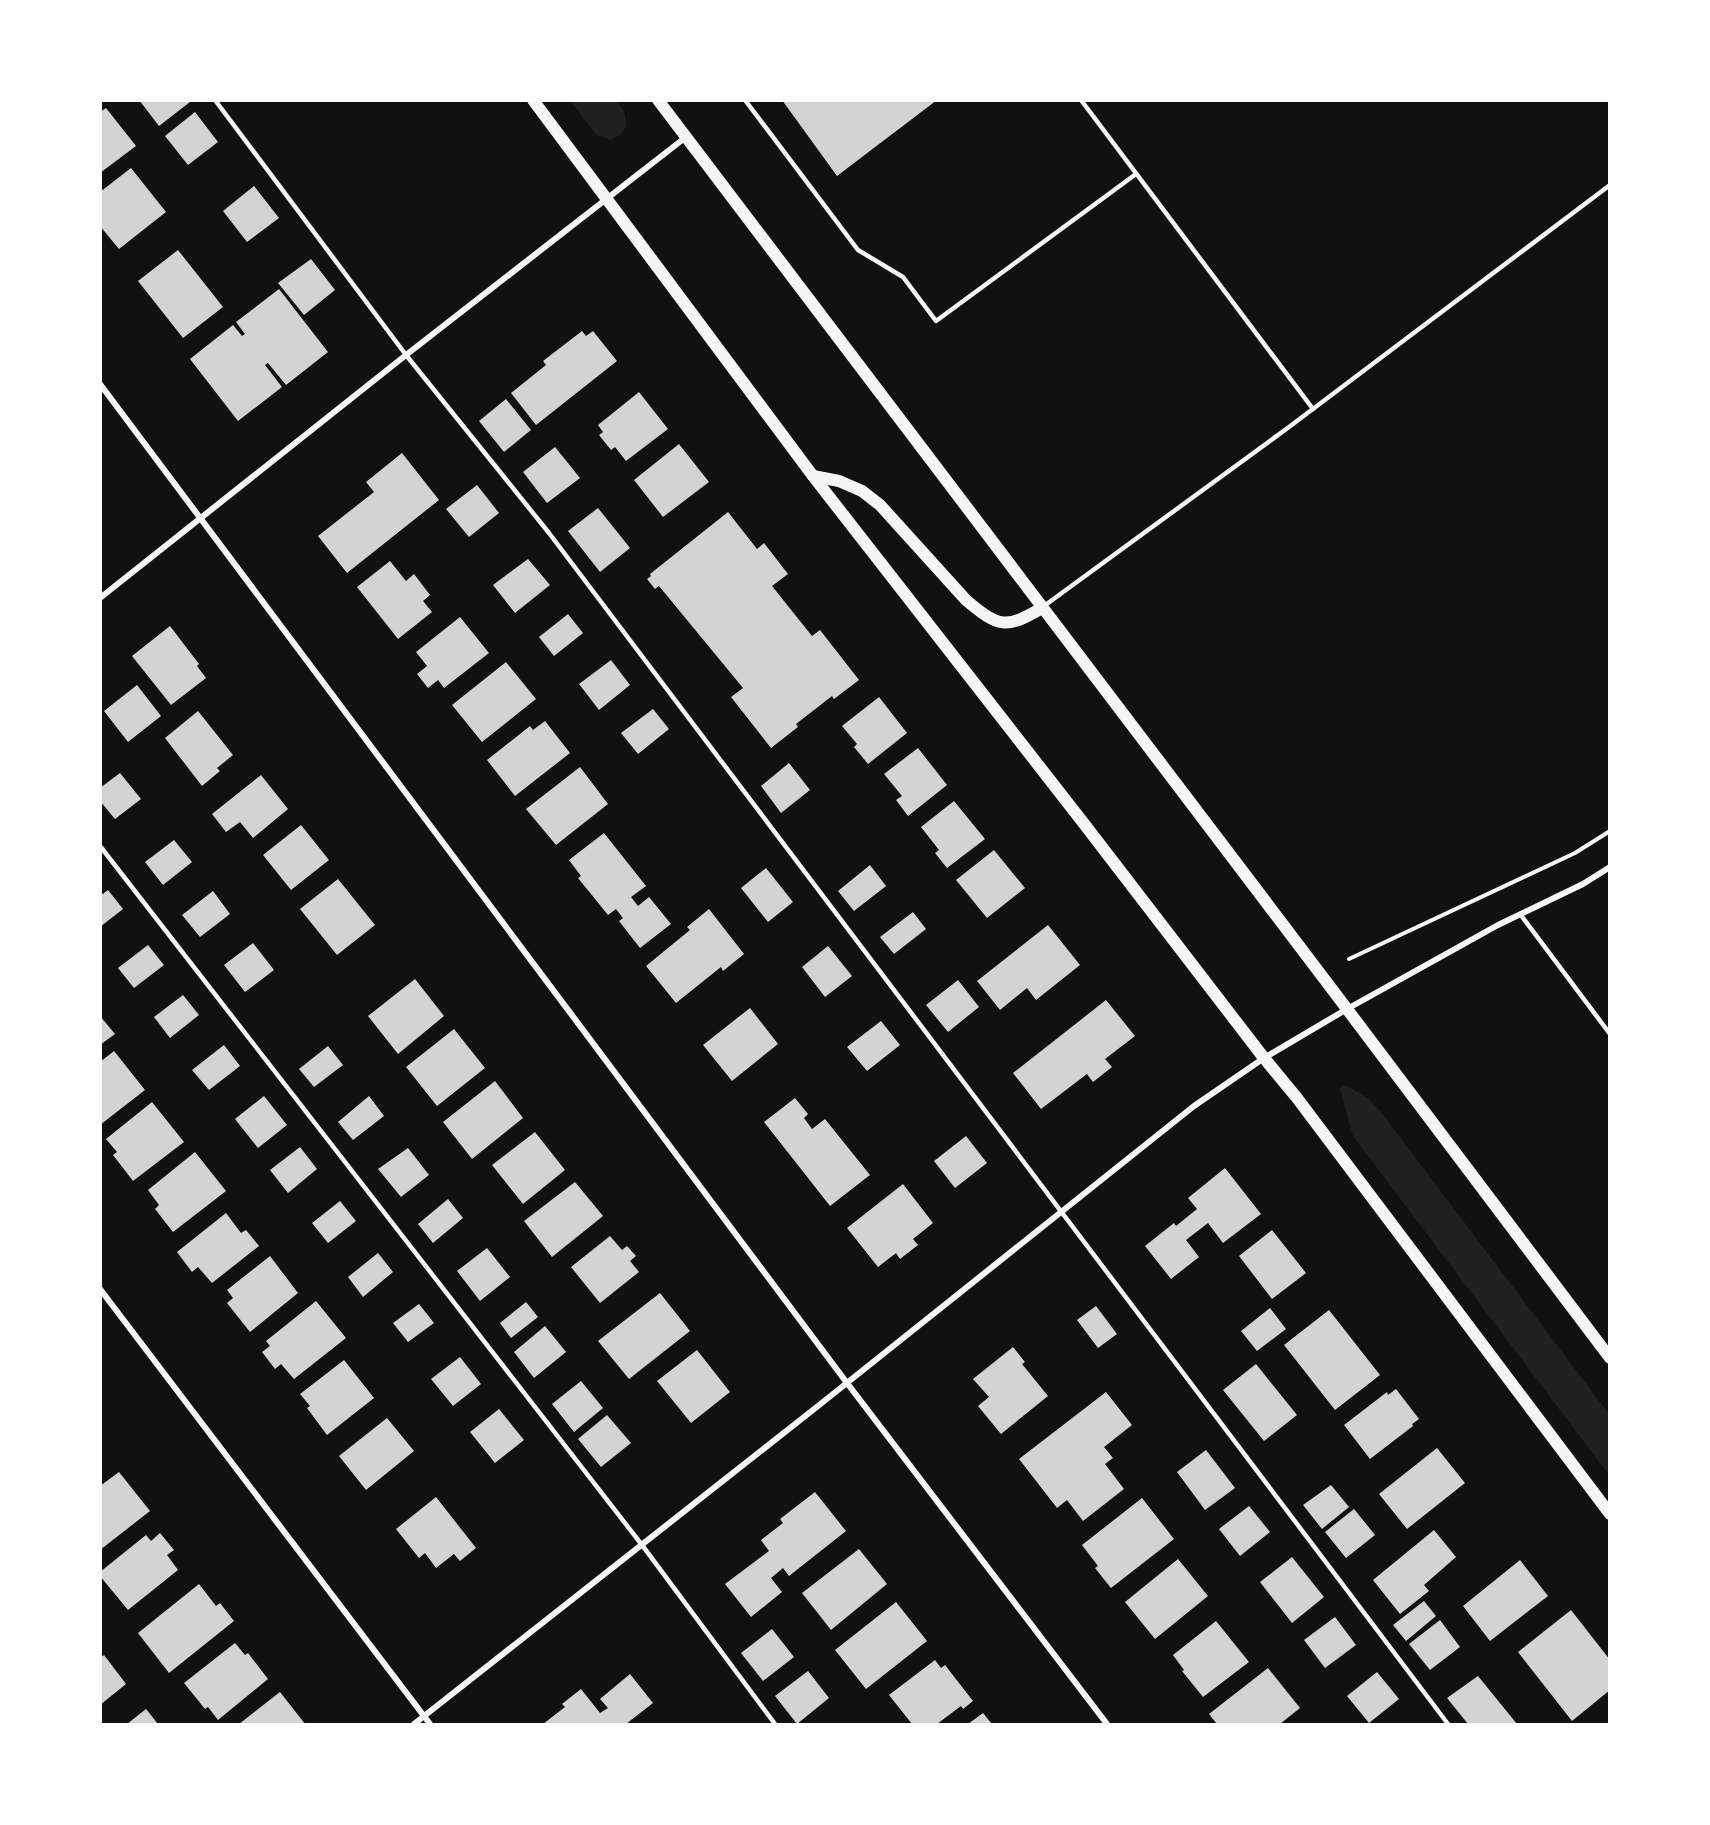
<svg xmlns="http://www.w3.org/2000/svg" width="1710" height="1825" viewBox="0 0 1710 1825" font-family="Karla,sans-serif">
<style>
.green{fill:#202020}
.building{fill:#d3d3d3}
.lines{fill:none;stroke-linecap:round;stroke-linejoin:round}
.path{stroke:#f5f5f5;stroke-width:4}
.service{stroke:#f5f5f5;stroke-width:4.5}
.minor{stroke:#f5f5f5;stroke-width:6}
.secondary{stroke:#f5f5f5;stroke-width:12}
</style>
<rect width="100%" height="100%" fill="#111"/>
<g class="green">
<path d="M570 101H616L624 111 627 126 620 135 611 140 597 135Z"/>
<path d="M1345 1085 1369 1099 1381 1112 1609 1414V1475L1353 1136 1340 1089Z"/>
</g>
<g class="building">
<path d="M139 100H189L190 102 159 126Z"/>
<path d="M782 100H937L837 176Z"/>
<path d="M106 108 136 146 100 173V112Z"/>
<path d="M195 112 218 142 188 165 165 136Z"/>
<path d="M131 168 166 212 119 249 100 226V192Z"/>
<path d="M254 186 279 218 247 242 223 211Z"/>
<path d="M178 250 223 307 183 338 138 281Z"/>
<path d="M311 259 335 290 304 315 278 283Z"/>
<path d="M279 289 328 352 286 385 268 363 265 365 282 387 238 421 190 359 233 325 242 336 245 334 236 322Z"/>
<path d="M582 331 586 336 593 331 617 361 536 425 511 393 546 365 543 361Z"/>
<path d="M639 392 668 429 626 461 615 447 611 450 599 435 603 432 598 425Z"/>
<path d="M506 399 531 430 504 452 479 421Z"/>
<path d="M679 444 709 482 663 517 634 480Z"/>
<path d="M555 447 580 478 547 503 523 472Z"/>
<path d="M402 453 439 500 347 573 318 536 374 492 366 482Z"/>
<path d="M477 485 499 513 469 537 446 509Z"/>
<path d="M598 508 630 548 600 572 568 531Z"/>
<path d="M728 512 757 549 764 543 788 574 772 586 812 636 820 630 859 680 834 699 832 696 796 724 798 727 771 748 731 697 743 688 659 586 655 589 647 579 651 576 650 574Z"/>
<path d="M528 559 550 585 515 613 493 585Z"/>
<path d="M390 561 406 581 414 574 430 595 423 601 432 612 398 639 357 587Z"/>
<path d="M568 614 583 633 554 656 539 637Z"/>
<path d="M460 617 489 653 444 688 438 680 428 688 417 674 427 666 416 652Z"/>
<path d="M170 626 199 664 197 666 206 678 171 705 132 656Z"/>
<path d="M611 660 630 685 599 710 579 684Z"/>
<path d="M506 662 536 699 482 742 452 705Z"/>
<path d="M137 685 161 716 128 742 104 711Z"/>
<path d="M879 697 907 733 868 764 854 747 857 744 842 726Z"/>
<path d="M653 709 669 729 638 754 621 733Z"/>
<path d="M198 711 233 755 217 768 220 771 202 786 165 738Z"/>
<path d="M545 721 570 753 515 796 487 760 530 726 533 730Z"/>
<path d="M918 748 947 785 908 816 896 800 902 796 884 774Z"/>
<path d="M789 763 810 790 781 813 761 786Z"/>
<path d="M580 767 608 804 556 845 526 809Z"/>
<path d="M120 773 141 799 115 819 100 801V788Z"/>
<path d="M261 775 288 809 253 838 240 822 226 832 212 814Z"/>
<path d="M954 801 985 839 947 868 935 853 939 850 921 827Z"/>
<path d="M301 825 329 860 291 890 263 855Z"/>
<path d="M604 833 646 886 631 897 638 906 649 897 671 924 640 948 619 921 623 918 616 909 608 915 578 878 581 876 569 860Z"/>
<path d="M174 840 192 862 163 885 145 862Z"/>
<path d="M994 850 1025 888 987 918 956 880Z"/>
<path d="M870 865 886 886 854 911 838 891Z"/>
<path d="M766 868 793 902 768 922 741 888Z"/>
<path d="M338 879 375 925 337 955 300 909Z"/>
<path d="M108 890 123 909 100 927V896Z"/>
<path d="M213 891 230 914 200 937 182 915Z"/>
<path d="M709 909 744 954 723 971 721 967 676 1003 646 966 690 930 687 927Z"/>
<path d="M913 912 926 929 894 954 880 937Z"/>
<path d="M1048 925 1080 965 1036 1000 1027 988 1000 1010 977 981Z"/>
<path d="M253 943 274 970 245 992 224 965Z"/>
<path d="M148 945 164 965 134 988 118 968Z"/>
<path d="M828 946 852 976 825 997 802 967Z"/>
<path d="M415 979 444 1016 398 1054 368 1016Z"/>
<path d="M958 980 979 1007 948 1032 926 1005Z"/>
<path d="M183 995 199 1015 170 1038 154 1017Z"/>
<path d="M1106 1000 1135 1036 1105 1059 1112 1067 1093 1082 1087 1074 1041 1109 1013 1073Z"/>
<path d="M750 1008 778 1044 732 1081 703 1045Z"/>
<path d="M100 1016 115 1034 100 1045Z"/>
<path d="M881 1021 900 1045 867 1071 847 1047Z"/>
<path d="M454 1029 485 1068 437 1106 406 1067Z"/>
<path d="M224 1045 240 1066 209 1090 192 1070Z"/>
<path d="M328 1046 343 1065 314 1087 299 1069Z"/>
<path d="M114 1051 145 1090 100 1125V1062Z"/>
<path d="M495 1081 523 1118 472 1159 443 1122Z"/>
<path d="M264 1096 287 1125 258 1148 235 1119Z"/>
<path d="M369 1096 384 1116 353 1140 338 1122Z"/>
<path d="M795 1098 808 1114 804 1118 812 1129 825 1119 870 1175 830 1206 764 1122Z"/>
<path d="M152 1102 184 1142 133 1181 113 1155 117 1152 106 1139Z"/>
<path d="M535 1132 565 1170 523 1204 492 1165Z"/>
<path d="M966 1136 987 1163 955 1188 934 1161Z"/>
<path d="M300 1147 317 1169 288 1193 270 1170Z"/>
<path d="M408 1148 429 1175 401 1197 378 1169Z"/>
<path d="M195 1152 226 1191 173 1232 155 1209 159 1205 148 1190Z"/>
<path d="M1225 1168 1261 1214 1223 1243 1208 1223 1186 1240 1199 1257 1171 1279 1145 1246 1174 1223 1176 1226 1197 1209 1188 1198Z"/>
<path d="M575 1182 603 1216 552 1257 524 1221Z"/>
<path d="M903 1184 933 1223 913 1239 918 1245 900 1259 896 1253 878 1267 847 1228Z"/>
<path d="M448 1199 463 1218 433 1243 418 1224Z"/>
<path d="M340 1201 356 1221 328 1243 312 1223Z"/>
<path d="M226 1213 241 1233 246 1230 259 1246 212 1283 198 1267 192 1272 177 1252Z"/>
<path d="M1272 1230 1306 1273 1272 1299 1239 1256Z"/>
<path d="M610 1236 622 1250 627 1246 636 1256 630 1261 639 1272 600 1303 571 1267Z"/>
<path d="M487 1248 510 1277 480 1301 457 1271Z"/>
<path d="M378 1253 393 1272 363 1297 348 1277Z"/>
<path d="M270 1256 298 1293 250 1332 227 1303 233 1298 227 1290Z"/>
<path d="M660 1293 690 1331 629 1379 598 1341Z"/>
<path d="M316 1301 346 1338 294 1379 281 1364 275 1369 262 1352 270 1346 266 1341Z"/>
<path d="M526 1302 538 1317 511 1338 500 1323Z"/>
<path d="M419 1304 434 1323 408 1342 393 1323Z"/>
<path d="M1096 1306 1117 1334 1098 1348 1077 1320Z"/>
<path d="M1270 1308 1286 1329 1257 1351 1241 1331Z"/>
<path d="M1329 1310 1380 1375 1335 1410 1284 1345Z"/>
<path d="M545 1326 566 1352 534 1378 514 1352Z"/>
<path d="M1013 1347 1025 1362 1022 1364 1048 1396 1001 1434 978 1406 989 1397 973 1379Z"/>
<path d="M697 1350 730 1392 691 1423 657 1381Z"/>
<path d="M460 1357 481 1384 453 1406 431 1379Z"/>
<path d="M344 1360 374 1398 327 1435 307 1408 310 1406 300 1394Z"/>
<path d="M1256 1364 1297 1415 1264 1441 1223 1390Z"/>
<path d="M581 1381 603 1408 574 1432 552 1404Z"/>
<path d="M1396 1389 1419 1419 1412 1424 1413 1426 1370 1459 1344 1425 1387 1392 1388 1395Z"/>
<path d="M1106 1392 1132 1425 1104 1447 1113 1458 1105 1464 1124 1489 1083 1521 1067 1500 1057 1508 1019 1459Z"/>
<path d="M499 1409 524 1440 495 1463 470 1432Z"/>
<path d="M607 1415 631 1443 601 1467 578 1439Z"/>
<path d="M387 1418 414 1451 366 1490 339 1456Z"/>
<path d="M1437 1448 1465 1483 1407 1529 1379 1494Z"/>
<path d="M1206 1450 1235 1488 1205 1510 1177 1472Z"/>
<path d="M119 1472 150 1511 100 1550V1486Z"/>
<path d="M1331 1485 1349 1507 1322 1529 1303 1505Z"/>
<path d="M815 1492 846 1531 789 1576 783 1568 771 1578 782 1592 751 1617 725 1584 769 1551 761 1540 783 1523 780 1519Z"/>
<path d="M436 1497 476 1548 460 1561 454 1554 436 1568 425 1553 419 1558 396 1529Z"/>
<path d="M1142 1498 1174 1539 1111 1588 1095 1568 1098 1566 1082 1545Z"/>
<path d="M1249 1506 1270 1532 1240 1556 1219 1529Z"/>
<path d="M1354 1509 1375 1535 1346 1558 1325 1532Z"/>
<path d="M1434 1530 1456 1557 1424 1585 1429 1591 1400 1614 1373 1580Z"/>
<path d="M160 1533 174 1550 167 1555 178 1570 128 1610 100 1576V1572L146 1535 151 1541Z"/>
<path d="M859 1549 887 1584 831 1630 802 1593Z"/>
<path d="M1292 1557 1324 1597 1292 1623 1260 1582Z"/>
<path d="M1178 1559 1208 1596 1155 1639 1125 1602Z"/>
<path d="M1520 1560 1548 1596 1490 1641 1463 1606Z"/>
<path d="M199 1584 216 1606 220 1603 234 1621 169 1673 138 1633Z"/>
<path d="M1424 1601 1436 1616 1406 1641 1393 1625Z"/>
<path d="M896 1602 927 1641 866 1689 835 1650Z"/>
<path d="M1571 1610 1610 1660V1690L1572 1721 1518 1652Z"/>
<path d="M1335 1617 1356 1645 1325 1668 1304 1640Z"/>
<path d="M1440 1620 1460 1647 1430 1670 1409 1644Z"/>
<path d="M1216 1621 1249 1662 1203 1697 1182 1671 1184 1670 1173 1655Z"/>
<path d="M772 1629 794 1657 763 1681 741 1653Z"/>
<path d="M235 1643 245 1655 248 1653 268 1679 218 1720 208 1707 205 1709 184 1683Z"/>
<path d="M104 1655 126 1684 100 1705V1658Z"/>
<path d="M935 1660 941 1668 945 1665 973 1701 963 1709 961 1706 937 1724H912L889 1695Z"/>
<path d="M1268 1668 1300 1708 1280 1724H1217L1209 1714Z"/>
<path d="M808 1671 829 1698 797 1724 775 1696Z"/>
<path d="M1377 1672 1399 1699 1369 1723 1347 1696Z"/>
<path d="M630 1674 653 1703 626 1724H543L565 1707 562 1704 581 1689 600 1713 608 1708 600 1699Z"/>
<path d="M1478 1676 1517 1724H1468L1447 1698Z"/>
<path d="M280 1692 305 1724H239Z"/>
<path d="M146 1709 158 1724H127Z"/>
<path d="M983 1713 992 1724H968Z"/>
</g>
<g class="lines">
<path class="path" d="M1349 959 1575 853 1610 831"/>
<g class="service">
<path d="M215 100 406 355 549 533 1448 1724"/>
<path d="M745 100 858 250 903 277 936 321 1136 174"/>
<path d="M1081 100 1313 409"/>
<path d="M1044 606 1289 427 1610 185"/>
<path d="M100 846 642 1545 775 1724"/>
<path d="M1520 914 1610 1034"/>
</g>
<g class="minor">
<path d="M100 384 847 1383 1107 1724"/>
<path d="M100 598 406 355 686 137"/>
<path d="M100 1289 430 1724"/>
<path d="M414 1724 818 1406 1194 1106 1264 1058 1347 1009 1498 925 1583 884 1610 867"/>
</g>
<g class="secondary">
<path d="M533 100 813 476 1085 825 1264 1058 1297 1098 1610 1514"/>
<path d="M658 100 1347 1009 1610 1358"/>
<path d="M813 476 839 481 862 491 880 505 966 600C999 628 1006 629 1042 608"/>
</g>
</g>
<rect width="1710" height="1825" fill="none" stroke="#ffffff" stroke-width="204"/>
</svg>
